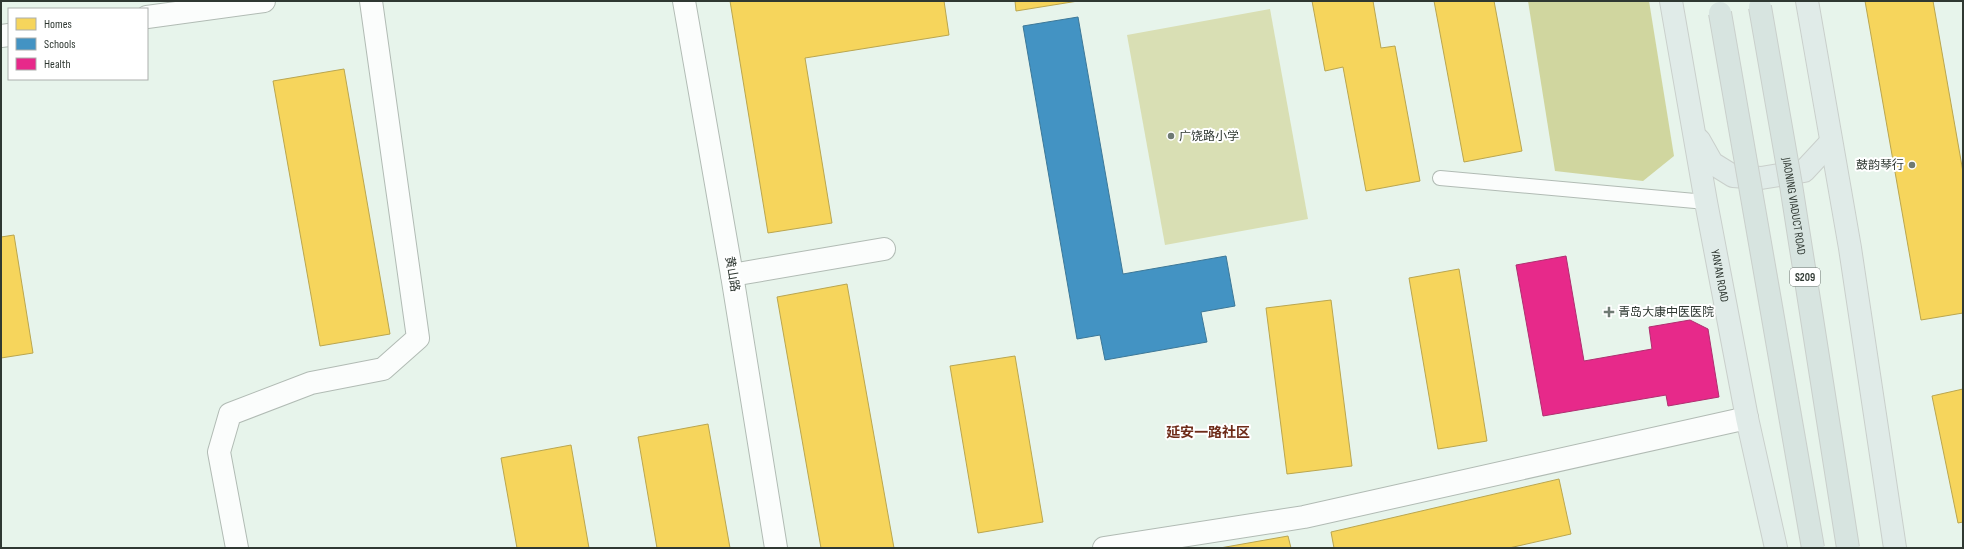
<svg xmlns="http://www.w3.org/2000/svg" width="1964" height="549" viewBox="0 0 1964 549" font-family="'Sofia Sans Condensed','Noto Sans SC',sans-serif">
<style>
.green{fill:#d9dfb4}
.forest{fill:#d0d69f}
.homes{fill:#f6d55c;stroke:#baa64f}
.schools{fill:#4393c3;stroke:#3d7898}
.health{fill:#e7298a;stroke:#b02e70}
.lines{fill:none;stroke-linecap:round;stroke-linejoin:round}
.service-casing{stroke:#b1bbb4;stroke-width:16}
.minor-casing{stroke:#b1bbb4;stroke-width:24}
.tertiary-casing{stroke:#b1bbb4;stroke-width:24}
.primary-casing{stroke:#c9cfcb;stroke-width:24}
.service{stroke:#fbfdfc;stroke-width:14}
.minor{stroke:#fbfdfc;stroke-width:22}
.tertiary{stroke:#fbfdfc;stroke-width:22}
.primary{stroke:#e0ebe8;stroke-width:22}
.trunk-bridge-casing{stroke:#c9cfcb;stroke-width:24;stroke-linecap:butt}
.trunk-bridge{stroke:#d7e4e0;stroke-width:22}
.poi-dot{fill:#6f7a73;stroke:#fff;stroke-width:1.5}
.labels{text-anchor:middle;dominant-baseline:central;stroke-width:4;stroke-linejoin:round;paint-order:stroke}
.shield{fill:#fff;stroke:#6d7470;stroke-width:1}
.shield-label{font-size:11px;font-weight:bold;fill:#2f3832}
.poi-label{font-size:12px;fill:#2f3832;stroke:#fff;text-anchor:start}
.street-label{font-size:12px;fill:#2f3832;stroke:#fff}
.quarter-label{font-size:14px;font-weight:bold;fill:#6e2b18;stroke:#fff}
</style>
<rect width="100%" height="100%" fill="#e7f4eb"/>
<path class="green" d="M1270 9 1308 219 1165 245 1127 35Z"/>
<path class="forest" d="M1528 1H1649L1674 156 1643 181 1555 171Z"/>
<g class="homes">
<path d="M730 1H944L949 35 805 58 832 223 768 233Z"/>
<path d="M1015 1H1078L1016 11Z"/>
<path d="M1312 1H1373L1381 48 1395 46 1420 181 1366 191 1343 67 1325 71Z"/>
<path d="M1434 1H1494L1522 151 1464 162Z"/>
<path d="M1865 1H1933L1963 172V313L1921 320Z"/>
<path d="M344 69 390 334 320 346 273 81Z"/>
<path d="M14 235 33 353 1 358V237Z"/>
<path d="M1459 269 1487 441 1438 449 1409 278Z"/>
<path d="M847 284 894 548H821L777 297Z"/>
<path d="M1331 300 1352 466 1287 474 1266 308Z"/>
<path d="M1015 356 1043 522 978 533 950 366Z"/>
<path d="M1963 389V522L1958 523 1932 396Z"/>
<path d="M708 424 730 548H657L638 437Z"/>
<path d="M571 445 589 548H517L501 458Z"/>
<path d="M1559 479 1571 534 1509 548H1334L1331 532Z"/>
<path d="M1288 536 1291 548H1220Z"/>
</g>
<path class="schools" d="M1078 17 1123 274 1226 256 1235 306 1201 312 1207 342 1105 360 1100 335 1077 339 1023 26Z"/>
<path class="health" d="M1566 256 1584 361 1652 349 1649 327 1690 320 1708 329 1719 397 1668 406 1666 395 1543 416 1516 265Z"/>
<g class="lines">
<defs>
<path id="service" d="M1440 178 1706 202"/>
<g id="minor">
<path d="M684 1 732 275 776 548"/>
<path d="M732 275 884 249"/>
<path d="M237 548 219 452 230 414 311 383 383 369 418 338 371 1"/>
<path d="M1104 548 1304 517 1747 418"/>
</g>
<g id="tertiary">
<path d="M147 17 264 1"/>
<path d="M1 36 9 35"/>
</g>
<g id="primary">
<path id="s1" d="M1671 1 1706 202 1747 418 1776 548"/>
<path d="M1807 1 1850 248 1895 548"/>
<path d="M1699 140 1712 163 1733 176 1761 178 1804 171 1831 142"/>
</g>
</defs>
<use href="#service" class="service-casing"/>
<use href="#minor" class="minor-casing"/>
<use href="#tertiary" class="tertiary-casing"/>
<use href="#primary" class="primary-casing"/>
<use href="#service" class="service"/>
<use href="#minor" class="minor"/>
<use href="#tertiary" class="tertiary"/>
<use href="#primary" class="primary"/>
<defs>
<g id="trunk-bridge">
<path id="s2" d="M1760 7 1791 185 1848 548"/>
<path d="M1720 13 1813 548"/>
</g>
</defs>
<use href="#trunk-bridge" class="trunk-bridge-casing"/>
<use href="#trunk-bridge" class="trunk-bridge"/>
</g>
<g class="poi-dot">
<circle cx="1171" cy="136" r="4"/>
<circle cx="1912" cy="165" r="4"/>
<path d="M1607 306h4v4h4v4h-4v4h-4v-4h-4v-4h4z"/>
</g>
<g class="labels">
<rect class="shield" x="1790" y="268" width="30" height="18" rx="3"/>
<g class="shield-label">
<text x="1805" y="277">S209</text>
</g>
<g class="poi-label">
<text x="1179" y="136">广饶路小学</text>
<text x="1904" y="165" text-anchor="end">鼓韵琴行</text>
<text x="1618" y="312">青岛大康中医医院</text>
</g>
<g class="street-label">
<text stroke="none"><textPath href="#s2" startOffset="202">JIAONING VIADUCT ROAD</textPath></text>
<text transform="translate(732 274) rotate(80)">黄山路</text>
<text stroke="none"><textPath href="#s1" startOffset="279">YAN'AN ROAD</textPath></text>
</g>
<g class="quarter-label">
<text x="1208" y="432">延安一路社区</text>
</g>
</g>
<rect width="1964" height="549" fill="none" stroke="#2f3832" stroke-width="4"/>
<rect x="8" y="8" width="140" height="72" fill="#ffffff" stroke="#acafad"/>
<rect x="16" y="18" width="20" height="12" fill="#f6d55c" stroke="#acafad"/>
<text x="44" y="28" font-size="12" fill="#2f3832">Homes</text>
<rect x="16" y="38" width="20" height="12" fill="#4393c3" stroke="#acafad"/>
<text x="44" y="48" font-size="12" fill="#2f3832">Schools</text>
<rect x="16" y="58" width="20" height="12" fill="#e7298a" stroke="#acafad"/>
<text x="44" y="68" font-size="12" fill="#2f3832">Health</text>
</svg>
